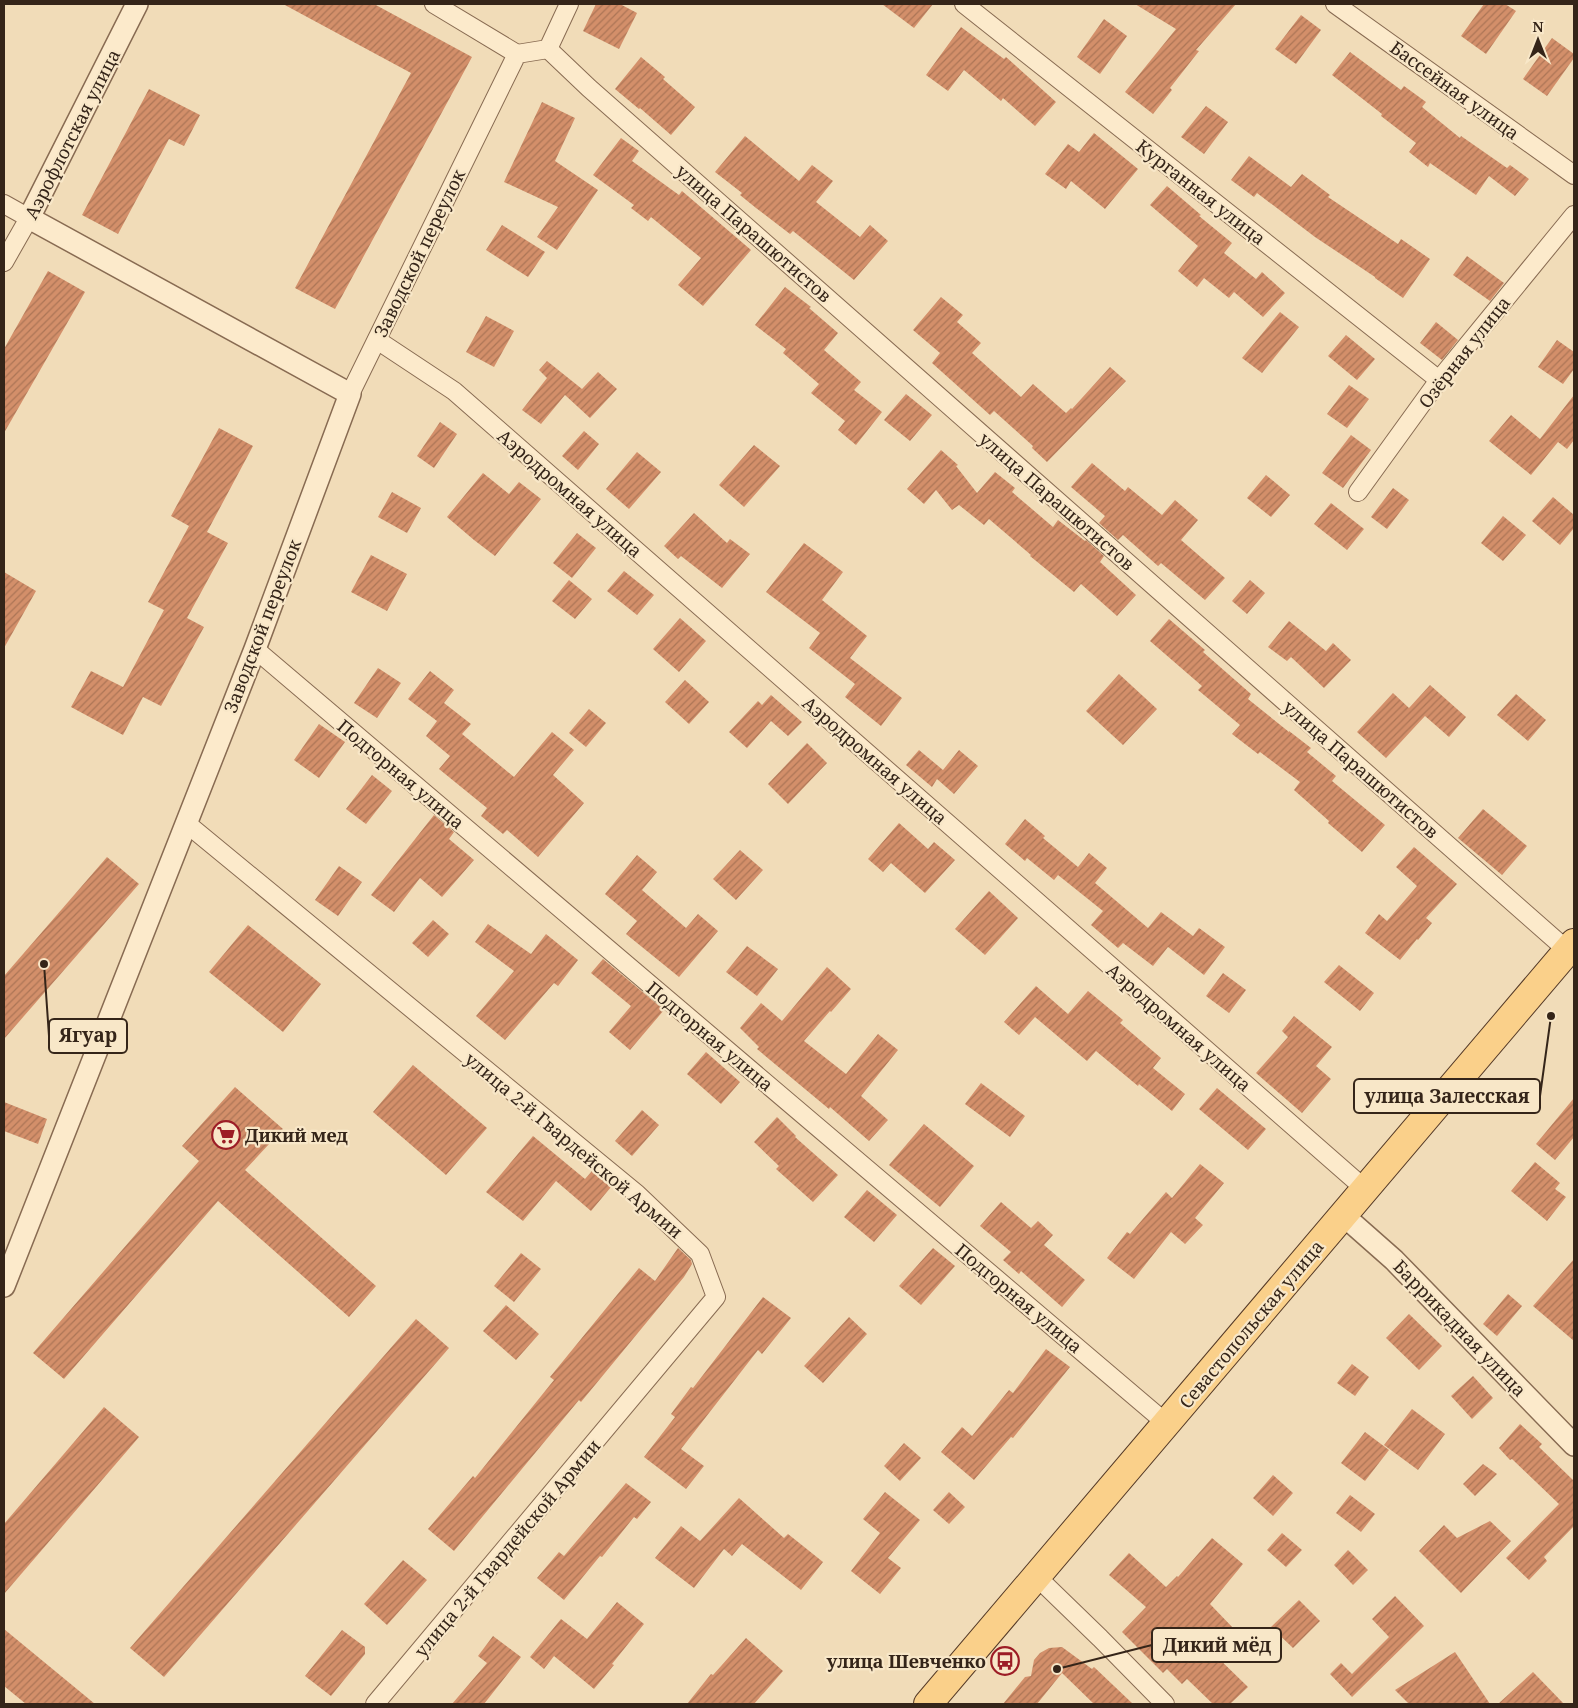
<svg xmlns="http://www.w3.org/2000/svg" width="1578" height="1708" viewBox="0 0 1578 1708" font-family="'Noto Serif',serif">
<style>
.building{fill:url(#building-hatch)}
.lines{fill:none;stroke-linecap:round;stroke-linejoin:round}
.minor-casing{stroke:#886b52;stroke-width:20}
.tertiary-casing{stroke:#886b52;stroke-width:24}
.primary-casing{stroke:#553a27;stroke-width:30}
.minor{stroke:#fceacb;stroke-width:18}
.tertiary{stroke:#fceacb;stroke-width:21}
.primary{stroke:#fad08a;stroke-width:28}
.labels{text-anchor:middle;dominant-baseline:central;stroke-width:4.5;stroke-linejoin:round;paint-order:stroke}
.street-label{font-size:18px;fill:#352519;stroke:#f8e7c8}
.poi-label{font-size:18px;font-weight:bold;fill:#352519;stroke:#f8e7c8;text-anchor:start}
.leader{fill:none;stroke:#352519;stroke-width:2}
.callout-dot{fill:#352519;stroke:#f8e7c8;stroke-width:2}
.callout{fill:#f8e7c8;stroke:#352519;stroke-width:2}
.callout-label{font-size:19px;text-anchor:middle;font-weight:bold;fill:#352519}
</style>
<defs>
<pattern id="building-hatch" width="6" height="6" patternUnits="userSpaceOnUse" patternTransform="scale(1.25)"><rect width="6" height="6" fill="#d38f6a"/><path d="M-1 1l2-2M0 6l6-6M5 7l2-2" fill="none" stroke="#ac7556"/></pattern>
</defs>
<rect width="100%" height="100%" fill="#f1dcb8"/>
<g class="building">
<path d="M283 4H374L472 57 335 309 295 288 411 73Z"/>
<path d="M596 4H620L637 13 619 49 583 31Z"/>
<path d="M882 4H933L914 28Z"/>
<path d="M1135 4H1236L1196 50 1199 51 1170 88 1172 90 1153 114 1125 92 1176 29Z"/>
<path d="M1484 4H1505L1516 11 1486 54 1461 36Z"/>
<path d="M1301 15 1321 30 1296 64 1275 49Z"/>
<path d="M1104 19 1127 36 1100 74 1077 57Z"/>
<path d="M961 27 1004 59 1006 57 1056 102 1035 126 1003 98 1001 101 964 70 948 91 926 75Z"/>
<path d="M1552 38 1574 54V58L1547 96 1523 79Z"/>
<path d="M1350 52 1401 90 1404 86 1426 102 1422 107 1460 138 1461 136 1507 168 1510 165 1529 179 1515 196 1489 176 1476 195 1430 163 1428 167 1409 152 1416 143 1381 116 1382 114 1332 75Z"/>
<path d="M641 57 665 77 663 79 695 107 671 135 640 108 639 109 615 89Z"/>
<path d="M149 89 200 115 184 146 169 139 118 234 82 215Z"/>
<path d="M542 102 575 118 555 161 598 190 557 250 537 237 558 207 504 182Z"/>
<path d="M1206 106 1228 122 1204 154 1181 137Z"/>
<path d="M1094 133 1138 169 1105 209 1071 181 1066 189 1045 174 1068 144 1079 152Z"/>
<path d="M745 136 799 181 812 165 833 181 816 202 860 237 870 225 888 241 854 280 793 231 790 234 756 208 740 195 742 193 715 172Z"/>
<path d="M621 138 639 151 632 161 679 195 682 191 751 250 703 306 678 285 701 258 651 217 648 221 631 208 634 205 593 175Z"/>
<path d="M1249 156 1291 187 1302 174 1330 195 1328 197 1398 244 1401 239 1430 259 1403 298 1375 278V277L1315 237 1257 193 1254 197 1231 180Z"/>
<path d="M1167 186 1201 215 1199 216 1232 243 1224 253 1256 279 1262 272 1285 293 1263 317 1234 292 1229 298 1204 278 1197 287 1178 271 1198 246 1150 205Z"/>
<path d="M502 225 545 252 528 277 486 250Z"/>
<path d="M1467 256 1504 283 1490 301 1453 275Z"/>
<path d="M48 271 85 292 4 433V349Z"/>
<path d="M785 287 811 307 809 308 838 333 824 350 861 382 854 390 882 412 856 445 838 430 845 421 811 393 819 384 783 353 786 349 755 325Z"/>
<path d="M941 297 963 315 957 322 981 343 972 353 1021 397 1033 384 1066 413 1071 408 1072 409 1110 367 1126 381 1047 462 1032 448 1033 446 994 411 990 415 932 363 940 353 913 330Z"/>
<path d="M1280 312 1299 327 1262 373 1242 358Z"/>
<path d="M486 316 514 331 494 367 466 352Z"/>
<path d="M1436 322 1458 340 1442 360 1420 343Z"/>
<path d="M1346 335 1375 359 1357 380 1328 356Z"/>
<path d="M1557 340 1574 352V369L1563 384 1538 367Z"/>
<path d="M547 361 582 389 598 372 617 389 590 418 565 395 541 424 522 410 547 378 539 370Z"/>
<path d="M1349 385 1369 399 1347 428 1327 414Z"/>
<path d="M906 394 932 415 910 441 884 420Z"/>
<path d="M1574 395V440L1567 449 1558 442 1531 475 1489 441 1511 415 1540 439Z"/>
<path d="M440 422 457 434 434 468 417 456Z"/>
<path d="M219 428 253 446 207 532 228 543 187 618 204 627 161 706 143 697 123 735 71 707 91 671 123 687 164 610 148 602 189 526 171 516Z"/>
<path d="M584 431 599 444 578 470 562 456Z"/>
<path d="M1351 435 1371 450 1343 488 1322 473Z"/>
<path d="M754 445 780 466 744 507 719 485Z"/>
<path d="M941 450 958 465 956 466 977 493 995 472 1015 488 1012 492 1053 527 1058 520 1085 541 1086 540 1104 556 1100 562 1136 595 1117 616 1081 584 1074 592 1030 556 1031 555 989 519 984 525 959 505 952 510 936 490 924 504 907 489Z"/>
<path d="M637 452 661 472 629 509 606 489Z"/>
<path d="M1092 463 1125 491 1128 487 1162 515 1175 500 1198 520 1181 540 1225 578 1205 600 1161 563 1158 566 1123 535 1118 540 1099 523 1105 516 1071 487Z"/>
<path d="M483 473 509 494 519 482 541 499 495 556 474 540 447 517Z"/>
<path d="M1266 475 1290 495 1271 517 1247 498Z"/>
<path d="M1393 488 1409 500 1387 529 1371 517Z"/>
<path d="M392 492 421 508 407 533 378 517Z"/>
<path d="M1553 497 1574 515V528L1560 545 1532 521Z"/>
<path d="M1331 503 1364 529 1347 550 1314 524Z"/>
<path d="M694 513 727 543 730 539 750 554 722 588 681 556 678 559 664 546Z"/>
<path d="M1503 516 1526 535 1503 561 1481 543Z"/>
<path d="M577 533 596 548 572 578 553 563Z"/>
<path d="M804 543 843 572 822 600 867 636 850 658 902 698 881 726 845 697 855 684 809 648 820 633 766 592Z"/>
<path d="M371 555 407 574 387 611 351 592Z"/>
<path d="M624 571 654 595 637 615 607 591Z"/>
<path d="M4 572 36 591 4 648Z"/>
<path d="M569 580 592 599 575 619 552 601Z"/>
<path d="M1250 580 1265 593 1247 614 1232 601Z"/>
<path d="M680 618 706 641 679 672 653 649Z"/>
<path d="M1169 619 1205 650 1203 652 1251 694 1248 699 1289 732V731L1311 748 1307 752 1336 776 1332 781 1385 825 1362 852 1328 823 1329 821 1294 790 1300 782 1260 752 1258 754 1232 734 1240 725 1198 690 1202 686 1150 641Z"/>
<path d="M1289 621 1326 651 1333 643 1351 660 1324 688 1291 657 1287 661 1268 647Z"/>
<path d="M378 668 401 683 377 718 354 703Z"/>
<path d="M430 671 454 690 444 703 471 724 462 734 514 777 552 732 574 750 553 775 584 803 538 857 507 830 503 834 481 816 487 808 439 769 450 756 426 736 437 721 408 699Z"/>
<path d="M1119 674 1157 709 1123 745 1086 711Z"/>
<path d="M685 680 709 702 689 724 665 702Z"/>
<path d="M1430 685 1466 717 1449 737 1425 716 1386 758 1357 732 1393 693 1409 708Z"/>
<path d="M1516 694 1546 720 1528 741 1497 715Z"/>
<path d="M771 695 802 722 788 736 771 721 747 748 729 732 758 701 762 705Z"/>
<path d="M589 709 606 723 586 747 569 733Z"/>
<path d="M319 724 345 742 319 778 294 760Z"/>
<path d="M807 743 827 763 788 804 768 784Z"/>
<path d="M919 750 943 770 959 750 978 766 954 794 937 779 932 787 906 765Z"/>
<path d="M372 775 392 791 366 824 346 809Z"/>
<path d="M1483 809 1527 846 1502 875 1458 838Z"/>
<path d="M434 815 454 832 449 839 474 860 442 897 420 878 394 912 371 895Z"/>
<path d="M1025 819 1045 836 1043 838 1078 867 1089 853 1107 868 1095 883 1148 928 1161 912 1193 936 1199 928 1225 947 1204 975 1168 947 1153 966 1123 943 1118 948 1091 925 1103 911 1058 875 1054 880 1027 858 1025 861 1005 844Z"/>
<path d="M899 823 928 849 934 842 955 860 925 893 891 863 883 872 868 859Z"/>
<path d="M1414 847 1457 884 1426 918 1432 923 1418 940 1417 939 1400 960 1365 933 1379 914 1387 921 1417 886 1396 867Z"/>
<path d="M740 850 763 870 736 900 713 879Z"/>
<path d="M637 855 657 872 642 890 686 928 698 914 718 931 679 977 626 934 637 921 605 894Z"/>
<path d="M107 857 139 884 4 1039V976Z"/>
<path d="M339 866 362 882 338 916 315 900Z"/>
<path d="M989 891 1018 918 985 955 955 929Z"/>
<path d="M433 920 449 934 428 957 412 943Z"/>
<path d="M488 924 531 954 546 934 578 960 558 986 554 983 505 1040 476 1016 514 971 475 942Z"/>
<path d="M248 925 321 984 283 1032 209 972Z"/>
<path d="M747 946 778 969 757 996 726 972Z"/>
<path d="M603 959 664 1010 630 1050 609 1032 631 1006 591 973Z"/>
<path d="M1339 965 1374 993 1360 1011 1324 982Z"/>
<path d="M827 967 851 989 831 1012 830 1011 804 1041 846 1074 878 1034 898 1050 861 1096 888 1120 869 1141 830 1107 829 1109 757 1049 759 1047 740 1028 761 1003 782 1021Z"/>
<path d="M1223 973 1246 990 1229 1013 1206 996Z"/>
<path d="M1036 986 1068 1014 1088 991 1123 1020 1120 1023 1161 1058 1153 1068 1185 1094 1172 1111 1139 1084 1138 1086 1096 1051 1087 1061 1035 1017 1019 1035 1004 1022Z"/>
<path d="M1294 1016 1332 1047 1316 1066 1331 1079 1302 1113 1256 1073 1288 1037 1282 1031Z"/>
<path d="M706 1052 740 1082 721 1104 687 1074Z"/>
<path d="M413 1065 487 1128 446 1175 373 1112Z"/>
<path d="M981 1083 1025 1116 1010 1137 965 1104Z"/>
<path d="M235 1087 283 1129 245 1170 376 1286 349 1317 218 1201 64 1379 33 1353 199 1161 182 1146Z"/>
<path d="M1217 1088 1266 1129 1248 1150 1199 1109Z"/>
<path d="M1574 1098V1137L1555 1160 1536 1144Z"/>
<path d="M4 1102 47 1119 38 1144 4 1131Z"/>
<path d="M642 1110 659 1125 632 1156 615 1141Z"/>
<path d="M777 1117 796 1136 795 1137 838 1175 813 1202 776 1169 779 1166 754 1142Z"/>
<path d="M924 1124 974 1166 940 1207 889 1165Z"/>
<path d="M533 1136 585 1179 592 1171 611 1187 591 1211 556 1181 523 1221 486 1192Z"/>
<path d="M1535 1162 1560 1183 1555 1189 1566 1197 1547 1221 1511 1191Z"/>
<path d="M1200 1164 1224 1183 1195 1218 1203 1225 1185 1244 1171 1232 1134 1279 1107 1258 1127 1232 1130 1234 1166 1192 1172 1198Z"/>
<path d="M867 1190 897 1215 874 1242 844 1217Z"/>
<path d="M1001 1202 1031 1228 1038 1221 1053 1235 1044 1245 1085 1280 1062 1307 1021 1271 1019 1274 1003 1260 1011 1252 980 1226Z"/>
<path d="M678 1248 691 1260 692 1264 684 1277 581 1402 579 1400 454 1551 428 1529 473 1476 475 1478 554 1380 550 1377 639 1268 655 1281Z"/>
<path d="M933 1248 955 1266 921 1305 899 1286Z"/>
<path d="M521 1253 541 1269 514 1302 494 1286Z"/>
<path d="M1574 1259V1341L1533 1306Z"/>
<path d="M1508 1294 1522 1306 1497 1336 1483 1324Z"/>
<path d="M763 1297 791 1318 762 1354 758 1350 681 1449 704 1466 686 1489 644 1457 675 1417 671 1414 691 1387 693 1388Z"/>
<path d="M506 1305 539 1334 516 1360 483 1331Z"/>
<path d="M1409 1314 1442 1346 1419 1370 1386 1338Z"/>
<path d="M849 1317 867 1334 823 1383 804 1366Z"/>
<path d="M416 1319 449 1348 164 1677 130 1648Z"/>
<path d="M1046 1349 1070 1367 1013 1438 1011 1437 974 1480 941 1452 962 1427 972 1436 1009 1390 1013 1393Z"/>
<path d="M1352 1364 1369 1377 1355 1396 1337 1383Z"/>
<path d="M1473 1376 1493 1398 1472 1419 1451 1396Z"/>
<path d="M104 1407 139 1437 4 1594V1524Z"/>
<path d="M1412 1409 1445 1434 1418 1470 1384 1445Z"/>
<path d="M1520 1424 1542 1444 1539 1447 1574 1481V1526L1544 1557 1547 1561 1529 1580 1506 1558 1559 1504 1512 1459 1510 1460 1499 1448Z"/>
<path d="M1365 1432 1389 1450 1365 1481 1341 1463Z"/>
<path d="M904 1443 921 1458 900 1481 884 1466Z"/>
<path d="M1483 1464 1497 1474 1475 1496 1463 1484Z"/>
<path d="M1273 1475 1293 1493 1273 1516 1253 1498Z"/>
<path d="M626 1483 651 1502 637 1519 634 1517 602 1557 600 1556 564 1600 537 1578 559 1552 564 1556Z"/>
<path d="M885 1492 920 1520 888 1558 901 1568 880 1594 851 1571 880 1533 863 1519Z"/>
<path d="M949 1492 965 1507 949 1524 933 1510Z"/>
<path d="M1350 1495 1375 1514 1361 1532 1336 1513Z"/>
<path d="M739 1498 784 1538 788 1534 823 1562 801 1590 742 1544 732 1556 724 1549 694 1588 655 1558 681 1526 700 1541Z"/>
<path d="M1490 1521 1511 1541 1461 1593 1419 1551 1444 1525 1457 1538Z"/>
<path d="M1282 1533 1302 1550 1286 1567 1267 1550Z"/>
<path d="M1212 1538 1243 1564 1210 1604 1235 1630 1212 1652 1248 1687 1230 1704H1213L1187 1679 1182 1684 1167 1669 1163 1673 1122 1632 1146 1607 1109 1575 1129 1553 1166 1587 1177 1576 1178 1577Z"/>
<path d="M1348 1550 1368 1570 1353 1585 1334 1565Z"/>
<path d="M403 1560 427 1580 387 1625 364 1604Z"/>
<path d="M1395 1596 1424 1626 1352 1697 1330 1674 1341 1663 1352 1674 1389 1637 1372 1619Z"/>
<path d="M1299 1600 1320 1621 1293 1648 1271 1627Z"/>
<path d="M617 1602 644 1624 612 1664 614 1665 594 1689 554 1656 544 1669 530 1657 561 1619 587 1639Z"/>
<path d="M4 1629 95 1704H26L4 1686Z"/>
<path d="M342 1630 365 1647V1654L331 1696 305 1676Z"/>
<path d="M493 1636 521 1657 484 1704H452L487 1663 478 1656Z"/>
<path d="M746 1638 783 1671 754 1704H687L711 1674 713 1675Z"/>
<path d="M1062 1647 1092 1669 1094 1667 1133 1704H1094L1062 1673 1037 1704H1003L1025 1677 1031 1676 1034 1660 1040 1653 1049 1648Z"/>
<path d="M1455 1652 1490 1704H1409L1395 1690Z"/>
<path d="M1533 1672 1564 1704H1498Z"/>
</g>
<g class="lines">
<defs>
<g id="minor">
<path d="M434 4 517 54"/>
<path d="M964 4 1439 380"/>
<path d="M1335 4 1574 175"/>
<path d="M548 49 589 88 1568 951"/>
<path d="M4 204 29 218 4 262"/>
<path d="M377 340 454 391 1365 1189"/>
<path d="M350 394 517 54 548 49 569 4"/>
<path d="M1358 492 1439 380 1574 215"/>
<path d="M255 649 1166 1423"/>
<path d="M186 823 637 1194 700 1254 716 1297 375 1704"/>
<path d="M1036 1576 1100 1638 1165 1704"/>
</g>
<g id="tertiary">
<path d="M1343 1215 1394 1260 1574 1445"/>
<path d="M4 1286 255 649 350 394 29 218 137 4"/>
</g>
<path id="primary" d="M928 1704 1574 943"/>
</defs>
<use href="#minor" class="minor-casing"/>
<use href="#tertiary" class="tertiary-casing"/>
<use href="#primary" class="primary-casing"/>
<use href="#minor" class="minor"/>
<use href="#tertiary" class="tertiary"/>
<use href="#primary" class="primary"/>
</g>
<defs>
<symbol id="supermarket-ring" viewBox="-11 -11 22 22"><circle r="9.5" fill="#f8e7c8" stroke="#9c1d26" stroke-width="1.5"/><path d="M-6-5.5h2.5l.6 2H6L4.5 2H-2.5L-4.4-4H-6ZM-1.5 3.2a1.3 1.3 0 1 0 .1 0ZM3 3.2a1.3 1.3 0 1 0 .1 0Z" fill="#9c1d26"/></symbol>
<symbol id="bus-ring" viewBox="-11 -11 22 22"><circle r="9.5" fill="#f8e7c8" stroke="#9c1d26" stroke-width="1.5"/><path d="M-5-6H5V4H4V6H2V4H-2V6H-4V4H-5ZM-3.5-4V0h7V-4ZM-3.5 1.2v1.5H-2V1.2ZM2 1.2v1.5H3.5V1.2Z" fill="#9c1d26"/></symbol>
</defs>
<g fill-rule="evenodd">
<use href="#supermarket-ring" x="210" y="1119" width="32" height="32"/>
<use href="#bus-ring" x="989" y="1645" width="32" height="32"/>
</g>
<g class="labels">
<g class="street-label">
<text transform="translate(1455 90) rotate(36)">Бассейная улица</text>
<text transform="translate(72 134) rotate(-63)">Аэрофлотская улица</text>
<text transform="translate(1201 192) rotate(38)">Курганная улица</text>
<text transform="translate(754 233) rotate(41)">улица Парашютистов</text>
<text transform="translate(419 253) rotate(-64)">Заводской переулок</text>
<text transform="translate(1464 352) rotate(-52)">Озёрная улица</text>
<text transform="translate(570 493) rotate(41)">Аэродромная улица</text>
<text transform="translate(1057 501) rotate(41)">улица Парашютистов</text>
<text transform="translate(262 626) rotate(-69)">Заводской переулок</text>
<text transform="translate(875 760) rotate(41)">Аэродромная улица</text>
<text transform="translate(1361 769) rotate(41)">улица Парашютистов</text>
<text transform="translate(401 774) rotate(40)">Подгорная улица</text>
<text transform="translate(1179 1027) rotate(41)">Аэродромная улица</text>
<text transform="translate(710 1036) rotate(40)">Подгорная улица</text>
<text transform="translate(574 1145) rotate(40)">улица 2-й Гвардейской Армии</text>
<text transform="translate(1019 1298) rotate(40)">Подгорная улица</text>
<text transform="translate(1251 1324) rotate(-50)">Севастопольская улица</text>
<text transform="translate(1460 1328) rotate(46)">Баррикадная улица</text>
<text transform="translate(507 1548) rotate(-50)">улица 2-й Гвардейской Армии</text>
</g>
<g class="poi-label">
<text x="245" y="1135">Дикий мед</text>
<text x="986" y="1661" text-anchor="end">улица Шевченко</text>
</g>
</g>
<path class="leader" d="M44 964L49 1036M1551 1016L1540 1096M1057 1669L1152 1645"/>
<g class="callout-dot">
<circle cx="44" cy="964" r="5"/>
<circle cx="1551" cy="1016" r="5"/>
<circle cx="1057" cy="1669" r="5"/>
</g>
<g class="callout">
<rect x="49" y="1019" width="78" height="34" rx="5"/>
<rect x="1354" y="1079" width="186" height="34" rx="5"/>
<rect x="1152" y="1628" width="129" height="34" rx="5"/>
</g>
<g class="callout-label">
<text x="88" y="1042">Ягуар</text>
<text x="1447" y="1103">улица Залесская</text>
<text x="1217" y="1652">Дикий мёд</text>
</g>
<rect width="1578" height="1708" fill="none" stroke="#352519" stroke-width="10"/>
<g transform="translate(1538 40)" stroke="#f8e7c8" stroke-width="4" paint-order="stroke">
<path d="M0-4L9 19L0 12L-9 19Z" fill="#352519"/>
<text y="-8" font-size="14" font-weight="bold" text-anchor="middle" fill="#352519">N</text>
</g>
</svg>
